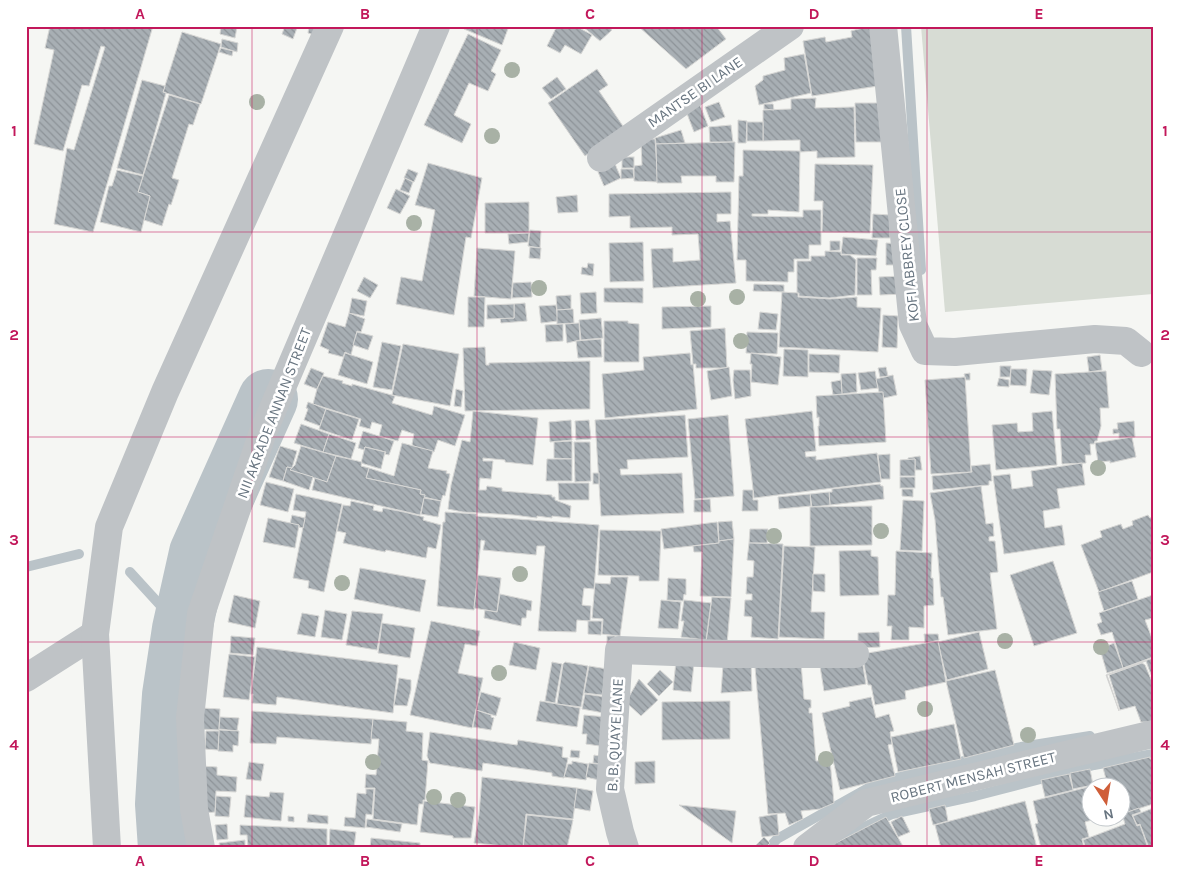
<svg xmlns="http://www.w3.org/2000/svg" width="1179" height="874" viewBox="0 0 1179 874" font-family="Karla,sans-serif">
<style>
.garden{fill:#d7dcd4}
.lines{fill:none;stroke-linecap:round;stroke-linejoin:round}
.stream{stroke:#bac3c8;stroke-width:10}
.river{stroke:#bac3c8;stroke-width:60}
.building{fill:url(#building-back-hatch);stroke:#d7d7d5}
.street{stroke:#bfc3c6;stroke-width:28}
.tree{fill:#a8b1a5}
.grid{fill:none;stroke:#c2185b;stroke-width:1;stroke-opacity:0.55}
.labels{text-anchor:middle;dominant-baseline:central;stroke-width:5;stroke-linejoin:round;paint-order:stroke}
.street-label{font-size:15px;fill:#687580;stroke:#fff}
.neatline{fill:none;stroke:#c2185b;stroke-width:2}
.grid-label{font-size:16px;text-anchor:middle;font-weight:bold;fill:#c2185b}
</style>
<defs>
<pattern id="building-back-hatch" width="6" height="6" patternUnits="userSpaceOnUse" patternTransform="scale(1.25)"><rect width="6" height="6" fill="#a8afb4"/><path d="M-1 5l2 2M0 0l6 6M5-1l2 2" fill="none" stroke="#8d9398"/></pattern>
</defs>
<rect width="100%" height="100%" fill="#f5f6f3"/>
<path class="garden" d="M921 26H1153V294L945 312Z"/>
<g class="lines">
<g class="stream">
<path d="M906 26 921 270"/>
<path d="M26 567 79 554"/>
<path d="M130 572 182 629"/>
<path d="M837 840 892 814 975 796 1094 765 1153 754"/>
<path d="M769 848 777 839 870 787 900 777 1021 747 1090 736"/>
</g>
<path class="river" d="M168 848 165 804 169 738 172 695 182 629 199 553 268 399"/>
</g>
<g class="building">
<path d="M50 26H153L93 232 54 224 67 148 74 150 105 47 101 46 89 86 82 85 63 151 34 144 54 50 45 48Z"/>
<path d="M221 26 237 27 235 38 220 34Z"/>
<path d="M285 26 297 28 293 39 282 34Z"/>
<path d="M309 26H318V36L308 33Z"/>
<path d="M466 26H509L502 45 464 29Z"/>
<path d="M557 26H576L592 35 581 54 565 45 560 53 547 46Z"/>
<path d="M582 26H607L612 30 600 41Z"/>
<path d="M638 26H716L726 39 686 69Z"/>
<path d="M871 26 885 85 812 96 803 41 825 37 826 42 852 37 851 31Z"/>
<path d="M182 32 221 44 201 104 163 92Z"/>
<path d="M468 34 501 50 491 71 496 74 488 91 469 83 454 115 471 124 462 143 424 125Z"/>
<path d="M222 39 238 43 237 52 221 47Z"/>
<path d="M221 48 233 51 232 56 219 52Z"/>
<path d="M804 54 811 93 759 105 755 86 763 80V76L785 70 784 58Z"/>
<path d="M597 69 608 85 599 91 625 129 585 156 548 103Z"/>
<path d="M557 77 566 89 551 99 542 88Z"/>
<path d="M142 80 165 86 163 92 166 93 143 175 117 168Z"/>
<path d="M169 95 200 104 193 125 189 124 172 178 179 180 171 205 169 204 162 226 144 220 150 196 138 192Z"/>
<path d="M816 98 815 108 854 107 855 157 817 158V151L800 152V140L763 141V110L791 109V99Z"/>
<path d="M719 102 725 117 711 122 705 107Z"/>
<path d="M855 103H881L882 142H856Z"/>
<path d="M764 104H773L774 110 764 109Z"/>
<path d="M700 105 708 126 694 132 686 111Z"/>
<path d="M738 120 747 121 746 143H738Z"/>
<rect x="747" y="122" width="16" height="19"/>
<path d="M731 125 733 142H710L709 127Z"/>
<path d="M681 130 685 143 656 144 655 138Z"/>
<path d="M644 139H655L658 182 634 181V166L642 165 641 143Z"/>
<path d="M735 142 734 182H716V176H681L682 183H657L656 144Z"/>
<path d="M743 150 800 151 799 212 768 210V214H752V216L803 217V210H821V245H809V259H794V272H788V282L746 281V260H737L739 176H743Z"/>
<rect x="622" y="157" width="12" height="11"/>
<path d="M428 163 482 178 471 238 466 237 454 315 396 304 401 277 422 281 435 210 415 205Z"/>
<path d="M615 164 621 178 604 186 598 172Z"/>
<path d="M815 164 873 165 870 233 822 232 823 201H814Z"/>
<path d="M408 169 418 173 414 182 404 178Z"/>
<path d="M621 169H633L634 178 621 179Z"/>
<path d="M117 170 143 176 138 192 150 196 141 232 100 222 109 186H112Z"/>
<path d="M405 178 413 182 409 193 400 190Z"/>
<path d="M396 189 410 196 400 214 387 208Z"/>
<path d="M731 192V214H717V222L730 221 736 283 653 288 651 249 673 248V262L700 260 698 234 672 235V227L630 228V216L609 217V194Z"/>
<path d="M577 195 578 212 558 213 556 197Z"/>
<path d="M529 202V233H485V203Z"/>
<path d="M873 214 890 215V238H872Z"/>
<path d="M530 230 541 231 540 248 528 246Z"/>
<path d="M529 233 528 242 509 244 508 234Z"/>
<path d="M843 237 878 240 876 256 841 254Z"/>
<path d="M830 241H840V250L830 251Z"/>
<path d="M643 242 644 281 610 282 609 243Z"/>
<path d="M886 243 904 244 903 265H886Z"/>
<path d="M530 247 541 248 540 259 529 258Z"/>
<path d="M477 248 515 251 511 299 474 296Z"/>
<path d="M825 251 841 252V255H850L856 260 855 295 829 298 799 296V293H797V261H811V256H825Z"/>
<path d="M857 258H877L876 270H871L872 295H857Z"/>
<path d="M588 263 594 264 593 276 581 274 582 267 587 268Z"/>
<path d="M902 276 903 294 880 295 879 277Z"/>
<path d="M364 277 378 285 370 298 357 291Z"/>
<path d="M531 282 532 297 512 298 513 283Z"/>
<path d="M754 284 784 285V292L753 291Z"/>
<path d="M604 288H643V303L604 302Z"/>
<path d="M596 292 597 313 581 314 580 293Z"/>
<path d="M782 292 798 293V297L830 299 857 297V307L881 308 878 352 779 347Z"/>
<path d="M571 295V309L557 310 556 296Z"/>
<path d="M468 297H485L484 327H468Z"/>
<path d="M352 298 367 301 364 316 349 313Z"/>
<path d="M525 303 527 321 501 323 500 318H514V304Z"/>
<path d="M514 304V318L487 319V305Z"/>
<path d="M556 305 558 321 541 323 539 306Z"/>
<path d="M711 306V327L662 329V307Z"/>
<path d="M573 309 574 323 557 324V310Z"/>
<path d="M760 312 778 314 776 330 758 329Z"/>
<path d="M349 313 365 319 361 332 357 331 351 355 345 352 343 357 328 353 329 350 320 346 328 322 345 327Z"/>
<path d="M883 315 898 316 897 348 882 347Z"/>
<path d="M601 318 603 338 581 340 579 320Z"/>
<path d="M604 321H628V323L639 324V362H604Z"/>
<path d="M579 323 580 340 567 343 565 324Z"/>
<path d="M563 324V341L546 342 545 325Z"/>
<path d="M725 328 727 368H696V364H693L690 331Z"/>
<path d="M357 332 373 336 368 350 353 345Z"/>
<path d="M747 332 778 333 777 354 746 353Z"/>
<path d="M601 339 602 357 578 358 576 341Z"/>
<path d="M382 342 401 346 392 390 373 387Z"/>
<path d="M403 344 459 354 450 406 392 395Z"/>
<path d="M485 347 486 365H489V363L590 361V409L465 411 463 348Z"/>
<path d="M784 349 808 350V377L783 376Z"/>
<path d="M345 353 373 362 367 384 338 375Z"/>
<path d="M690 353 691 365 693 364 697 409 605 418 602 374 644 370 643 357Z"/>
<path d="M751 353 781 357 778 385 751 382 752 364H750Z"/>
<path d="M809 354 840 355 839 373 809 372Z"/>
<path d="M1100 355 1102 370 1089 372 1087 357Z"/>
<path d="M1000 366H1011L1010 377H1000Z"/>
<path d="M729 367 732 396 711 400 707 371Z"/>
<path d="M886 367 888 376 880 377 878 368Z"/>
<path d="M311 368 324 373 317 389 304 384Z"/>
<path d="M1011 369H1027L1026 386 1010 385Z"/>
<path d="M734 370H750L751 396 735 399 733 380Z"/>
<path d="M1033 370 1052 371 1049 395 1030 393Z"/>
<path d="M875 371 878 388 861 390 858 373Z"/>
<path d="M1106 371 1109 408H1100L1101 426 1097 441H1095L1094 444H1090L1091 455H1085L1086 463 1062 464 1060 429H1057L1055 374Z"/>
<path d="M856 373 857 392 842 394 841 374Z"/>
<path d="M970 373V380H966L964 374Z"/>
<path d="M893 375 897 395 884 398 882 392H879L876 379Z"/>
<path d="M323 376 343 381 342 383 352 386V384L395 396 392 403 432 415 434 406 465 415 455 446 438 440 434 452 413 446 412 444 414 434 402 430 398 441 379 436 382 425 372 422 370 429 359 426 361 419 313 404 317 389Z"/>
<path d="M965 377 971 472 931 474 925 380Z"/>
<path d="M999 378 1009 380V387L997 386Z"/>
<path d="M841 380 842 394 833 395 831 382Z"/>
<path d="M456 389 463 391 461 407 454 406Z"/>
<path d="M883 392 886 442 819 446 818 426H819V417L817 418 816 396Z"/>
<path d="M308 402 326 409 320 426 304 420 308 409 306 408Z"/>
<path d="M326 409 359 419 352 440 319 429Z"/>
<path d="M473 411 538 418 533 465 505 462V460L483 458V461H493L491 479 480 478 479 490H486L487 486 502 488V491L552 495V497H555V500L571 506 570 518 552 516V518L537 516V518L514 515 463 512 448 509 451 485 462 440 470 442Z"/>
<path d="M812 411 816 451 805 452 806 457 816 456V460L877 453 881 482 754 498 745 419Z"/>
<path d="M1052 411 1057 465 996 470 992 425 1017 423 1018 432 1033 431 1032 413Z"/>
<path d="M685 415 688 457 627 460 628 469H620L621 475 682 473 684 513 601 516 595 420Z"/>
<path d="M728 415 734 496 695 499 688 419Z"/>
<path d="M571 420 572 440 550 442 549 422Z"/>
<path d="M589 420 591 439 576 440 575 421Z"/>
<path d="M1134 421 1135 437 1119 438V433L1113 434V429H1118L1117 423Z"/>
<path d="M301 424 329 434 323 452 294 443Z"/>
<path d="M363 431 394 441 389 455 385 454 386 452 365 447 364 450 358 448Z"/>
<path d="M329 434 356 443 351 459 323 452Z"/>
<path d="M1132 437 1136 457 1110 463V461L1098 462 1095 443Z"/>
<path d="M572 441V459L554 458V442Z"/>
<path d="M574 442H590L591 481 575 482Z"/>
<path d="M402 443 433 451 428 468 447 471 446 473 450 474 445 496 443 495 441 501 424 497 425 495 420 494 421 490 366 478 369 468 394 476Z"/>
<path d="M280 446 297 451 292 468 287 467 283 481 269 477Z"/>
<path d="M301 446 336 456 327 482 290 470 295 465Z"/>
<path d="M365 447 385 452 381 469 361 463Z"/>
<path d="M890 454V479H881L878 455Z"/>
<path d="M336 456 362 462 361 466 369 468 366 478 421 490 420 494 425 495 420 515 312 490 315 478 327 482Z"/>
<path d="M920 456 922 470H915V459L908 460V458Z"/>
<path d="M547 459H572V481H546Z"/>
<path d="M915 459V476H900V460Z"/>
<path d="M1082 463 1085 485 1057 489 1060 508 1043 511 1045 528 1062 525 1065 545 1004 554 993 476 1010 474 1012 489 1033 486 1031 471Z"/>
<path d="M990 464 992 481H989V485L933 490 932 476 972 472 971 466Z"/>
<path d="M287 467 292 468 290 470 313 477 309 490 283 481Z"/>
<rect x="593" y="473" width="6" height="11"/>
<rect x="900" y="477" width="15" height="11"/>
<path d="M266 482 294 489 288 512 260 505Z"/>
<path d="M558 483H589V500H559Z"/>
<path d="M880 484 881 486H883L884 499 830 505 829 492H832V489Z"/>
<path d="M981 486 986 524 993 523 994 536 989 537V541H995L998 572 990 573 997 629 948 635 943 597H941L935 520 930 493Z"/>
<path d="M902 489H913V497L902 496Z"/>
<path d="M743 490H753V500H758V511H742Z"/>
<path d="M829 492 830 505 812 507 810 494Z"/>
<path d="M296 494 342 504 324 592 308 588 309 581 293 578 306 512 293 510Z"/>
<path d="M810 494 811 506 779 509 778 497Z"/>
<path d="M424 498 441 501 438 517 421 514Z"/>
<path d="M710 499 711 512H694V500Z"/>
<path d="M903 500 924 501 922 551 900 550Z"/>
<path d="M351 501 374 506 373 510 382 512 383 508 404 512 424 517 423 520 441 525 436 549 428 547 426 558 386 550 385 552 343 543 346 533 337 531 343 505 350 506Z"/>
<path d="M872 506V545L810 546V507Z"/>
<path d="M445 512 477 514 476 516 599 525 594 589 584 588 582 605 591 606 590 621 577 620 576 632 538 631 545 546H537L536 555 483 550 485 541 481 540 474 610 437 606 443 522H445Z"/>
<path d="M292 515 305 518 303 528 299 527V525L290 524Z"/>
<path d="M1148 515 1150 518 1153 517V572L1099 592 1081 545 1102 537 1100 531 1121 524 1123 529 1133 525 1132 521Z"/>
<path d="M268 518 299 525 295 548 263 542Z"/>
<path d="M732 521 734 539 719 541 718 522Z"/>
<path d="M717 522 719 543 664 549 661 529Z"/>
<path d="M750 529H768L767 543H749Z"/>
<path d="M600 530 661 531 659 581H639V576L598 575Z"/>
<path d="M734 539 731 597 700 596 702 552H694L693 546 719 543V541Z"/>
<path d="M749 543 783 544 778 639 751 637 752 617 744 616 745 600H752V594H746L747 577H753L754 561 747 560Z"/>
<path d="M784 546 815 547 811 612H825L824 639 779 637Z"/>
<path d="M871 550V556L878 557 879 595 840 596 839 551Z"/>
<path d="M896 551 932 553 931 578H933L934 605 924 606V628L909 627V640H891L892 626H887L888 595H895Z"/>
<path d="M1053 561 1077 633 1034 646 1010 575Z"/>
<path d="M360 568 426 580 420 612 354 599Z"/>
<path d="M813 574H825V592L813 591Z"/>
<path d="M478 575 501 578 497 612 474 608Z"/>
<path d="M611 577H628L620 636 602 634 603 619 592 618 595 583 610 584Z"/>
<path d="M668 578 686 579V595L684 594 683 601 667 600Z"/>
<path d="M1132 581 1138 599 1104 611 1098 592Z"/>
<path d="M500 594 532 601 531 611 527 610 526 618H522L521 626 484 618 485 610 497 612Z"/>
<path d="M234 595 260 601 255 628 228 622Z"/>
<path d="M1153 595V618L1145 620 1153 641V657L1123 668 1112 632 1101 635 1097 624 1102 622 1099 613Z"/>
<path d="M712 597 731 598 727 644 706 642Z"/>
<path d="M661 600 681 602 678 629 658 628Z"/>
<path d="M684 600 711 603 706 640 681 637 684 621H681Z"/>
<path d="M325 610 347 614 342 640 321 637Z"/>
<path d="M352 611 383 614 377 650 346 645Z"/>
<path d="M302 613 319 616 315 637 297 634Z"/>
<path d="M431 621 480 631 477 646 465 644 458 673 483 678 472 728 410 715Z"/>
<path d="M588 621H602L601 635 588 634Z"/>
<path d="M382 623 415 628 410 658 378 653Z"/>
<path d="M879 632 880 647 858 648V633Z"/>
<path d="M979 632 988 669 947 680 938 642Z"/>
<path d="M924 634H938L939 640 925 643Z"/>
<path d="M231 636 255 638 253 655 230 653Z"/>
<rect x="607" y="636" width="8" height="7"/>
<path d="M938 641 946 682 905 691 906 699 875 705 871 685H868L862 654Z"/>
<path d="M514 642 540 648 536 670 509 665Z"/>
<path d="M1114 643 1123 668 1107 673 1100 649Z"/>
<path d="M257 647 398 665 393 713 277 697 276 705 252 703 253 694H251Z"/>
<path d="M229 654 255 657 249 700 223 697Z"/>
<path d="M1153 658V680L1146 661 1107 675 1119 711 1106 675Z"/>
<path d="M862 660 866 684 824 691 820 666Z"/>
<path d="M676 661 694 663 691 692 673 690Z"/>
<path d="M552 662 562 664 555 703 545 701Z"/>
<path d="M565 662 588 666 581 707 557 704 563 664Z"/>
<path d="M751 663 752 691 721 693 723 665Z"/>
<path d="M801 663 804 699 811 700V708H809V713H812L816 761 830 760 834 803 820 809 801 811 803 819 789 825 785 813 768 814 755 667Z"/>
<path d="M1142 663 1145 665 1153 684V722H1141L1135 706 1120 710 1109 675Z"/>
<path d="M589 666 607 669 602 695 584 693Z"/>
<path d="M660 670 673 682 659 696 647 684Z"/>
<path d="M995 670 1014 745 964 758 946 681Z"/>
<path d="M399 678 411 680V690L407 706 394 705Z"/>
<path d="M639 679 658 700 641 716 626 702Z"/>
<path d="M481 692 501 698 496 716 476 710Z"/>
<path d="M585 694 606 697 604 713 582 709Z"/>
<path d="M871 697 876 718 889 714 894 731 890 732 892 744 888 745 895 776 840 790 822 713 850 706 849 702Z"/>
<path d="M540 701 580 708 577 727 536 721Z"/>
<path d="M730 701V739L662 740V702Z"/>
<path d="M201 708 220 709 219 730 200 729Z"/>
<path d="M476 710 491 715V717L494 718 491 730 473 727Z"/>
<path d="M252 711 373 719 371 744 277 737 276 744 250 743Z"/>
<path d="M584 715 607 717 600 746 586 744 587 734H582Z"/>
<path d="M220 717 239 718 237 731 219 729Z"/>
<path d="M373 719 407 722 406 731 423 733 422 760 428 761 425 800H423V804H419L417 825 373 819 375 788H365L366 774 376 775 379 739H371Z"/>
<path d="M954 724 961 759 898 772 891 737Z"/>
<path d="M219 730 239 731 238 746 233 745V752L218 751Z"/>
<path d="M206 731H219L218 750 205 749Z"/>
<path d="M430 732 517 745 518 740 563 747 562 757 568 758 564 778 552 776V773L483 763 482 771 430 763 427 756Z"/>
<path d="M571 750 580 751 579 758 570 757Z"/>
<path d="M594 755 604 757 602 764 593 763Z"/>
<path d="M1150 757V759L1153 758V804L1122 814V786H1108L1103 768Z"/>
<path d="M572 761 588 764 586 780 564 777 568 764H572Z"/>
<path d="M655 761V783L635 784V762Z"/>
<path d="M249 762 264 764 261 781 246 779Z"/>
<path d="M589 763 606 765 603 781 586 777Z"/>
<path d="M200 766 217 767V775L237 777 236 792 216 791 215 812 203 813Z"/>
<path d="M1090 769 1093 785 1073 789 1070 773Z"/>
<path d="M1069 774 1073 790 1045 797 1041 780Z"/>
<path d="M482 777 577 788 573 819 526 814 523 848 474 843 479 815Z"/>
<path d="M1092 786V816L1099 818 1085 822 1089 837 1082 839 1084 848H1041L1035 824 1038 823 1033 801Z"/>
<path d="M577 788 593 791 590 811 574 808Z"/>
<path d="M366 789H374L372 815 366 814 365 828 344 826 345 817 355 818 357 793 366 794Z"/>
<path d="M270 792 284 793 281 821 244 817 246 795 269 797Z"/>
<path d="M216 796 231 797 229 817 215 816Z"/>
<path d="M424 801 475 807 471 838H453V836L420 832Z"/>
<path d="M1025 801 1037 848H941L935 825Z"/>
<path d="M679 805 736 811 732 843Z"/>
<path d="M945 805 948 821 933 825 929 809Z"/>
<path d="M1139 808 1141 812 1132 815 1137 826 1140 825 1148 848H1086L1083 840 1125 824 1122 814Z"/>
<path d="M1153 808V848H1149L1140 824 1137 825 1133 816Z"/>
<path d="M308 814 328 816V824L307 822Z"/>
<path d="M777 814 779 835 762 837 759 817Z"/>
<path d="M527 815 573 820 567 848H523Z"/>
<path d="M288 816 294 817V822L288 821Z"/>
<path d="M902 816 910 832 898 837 891 822Z"/>
<path d="M886 817 904 848H833L832 845Z"/>
<path d="M367 819 402 824 400 832 366 827Z"/>
<path d="M227 824 228 839 217 840 215 825Z"/>
<path d="M240 825 327 829V848H248L247 835H240Z"/>
<path d="M330 829 356 832 354 848H329Z"/>
<path d="M764 837 770 843 765 848H758L756 845Z"/>
<path d="M371 838 420 843V848H370Z"/>
<path d="M245 840V848H220L219 843Z"/>
</g>
<g class="lines">
<g class="street">
<path d="M883 26 913 325 925 351 955 352 1095 339 1126 341 1141 353"/>
<path d="M601 158 790 26"/>
<path d="M26 678 95 634"/>
<path d="M107 848 95 634 109 527 165 392 330 26"/>
<path d="M201 848 194 809 190 718 201 614 263 432 436 26"/>
<path d="M625 848 620 832 610 789 619 650 728 654H855"/>
<path d="M807 848 866 803 1153 734"/>
</g>
</g>
<g class="tree">
<circle cx="512" cy="70" r="8"/>
<circle cx="257" cy="102" r="8"/>
<circle cx="492" cy="136" r="8"/>
<circle cx="414" cy="223" r="8"/>
<circle cx="539" cy="288" r="8"/>
<circle cx="737" cy="297" r="8"/>
<circle cx="698" cy="299" r="8"/>
<circle cx="741" cy="341" r="8"/>
<circle cx="1098" cy="468" r="8"/>
<circle cx="881" cy="531" r="8"/>
<circle cx="774" cy="536" r="8"/>
<circle cx="520" cy="574" r="8"/>
<circle cx="342" cy="583" r="8"/>
<circle cx="1005" cy="641" r="8"/>
<circle cx="1101" cy="647" r="8"/>
<circle cx="499" cy="673" r="8"/>
<circle cx="925" cy="709" r="8"/>
<circle cx="1028" cy="735" r="8"/>
<circle cx="826" cy="759" r="8"/>
<circle cx="373" cy="762" r="8"/>
<circle cx="434" cy="797" r="8"/>
<circle cx="458" cy="800" r="8"/>
</g>
<path class="grid" d="M252 26V848M477 26V848M702 26V848M927 26V848M26 232H1153M26 437H1153M26 642H1153"/>
<g class="labels">
<g class="street-label">
<text transform="translate(695 92) rotate(-35)">MANTSE BI LANE</text>
<text transform="translate(907 255) rotate(-96)">KOFI ABBREY CLOSE</text>
<text transform="translate(274 413) rotate(-69)">NII AKRADE ANNAN STREET</text>
<text transform="translate(615 735) rotate(-87)">B. B. QUAYE LANE</text>
<text transform="translate(973 777) rotate(-14)">ROBERT MENSAH STREET</text>
</g>
</g>
<rect width="1179" height="874" fill="none" stroke="#ffffff" stroke-width="55"/>
<g transform="translate(1106 802) rotate(168)"><circle r="24" fill="#ffffff" stroke="#c3c8cc"/>
<path d="M0-4L9 19L0 12L-9 19Z" fill="#cf5e39"/>
<text y="-8" font-size="14" font-weight="bold" text-anchor="middle" fill="#687580">N</text>
</g>
<rect x="28" y="28" width="1124" height="818" class="neatline"/>
<g class="grid-label">
<text x="140" y="19">A</text>
<text x="365" y="19">B</text>
<text x="590" y="19">C</text>
<text x="814" y="19">D</text>
<text x="1039" y="19">E</text>
<text x="14" y="136">1</text>
<text x="1165" y="136">1</text>
<text x="14" y="340">2</text>
<text x="1165" y="340">2</text>
<text x="14" y="545">3</text>
<text x="1165" y="545">3</text>
<text x="14" y="750">4</text>
<text x="1165" y="750">4</text>
<text x="140" y="866">A</text>
<text x="365" y="866">B</text>
<text x="590" y="866">C</text>
<text x="814" y="866">D</text>
<text x="1039" y="866">E</text>
</g>
</svg>
